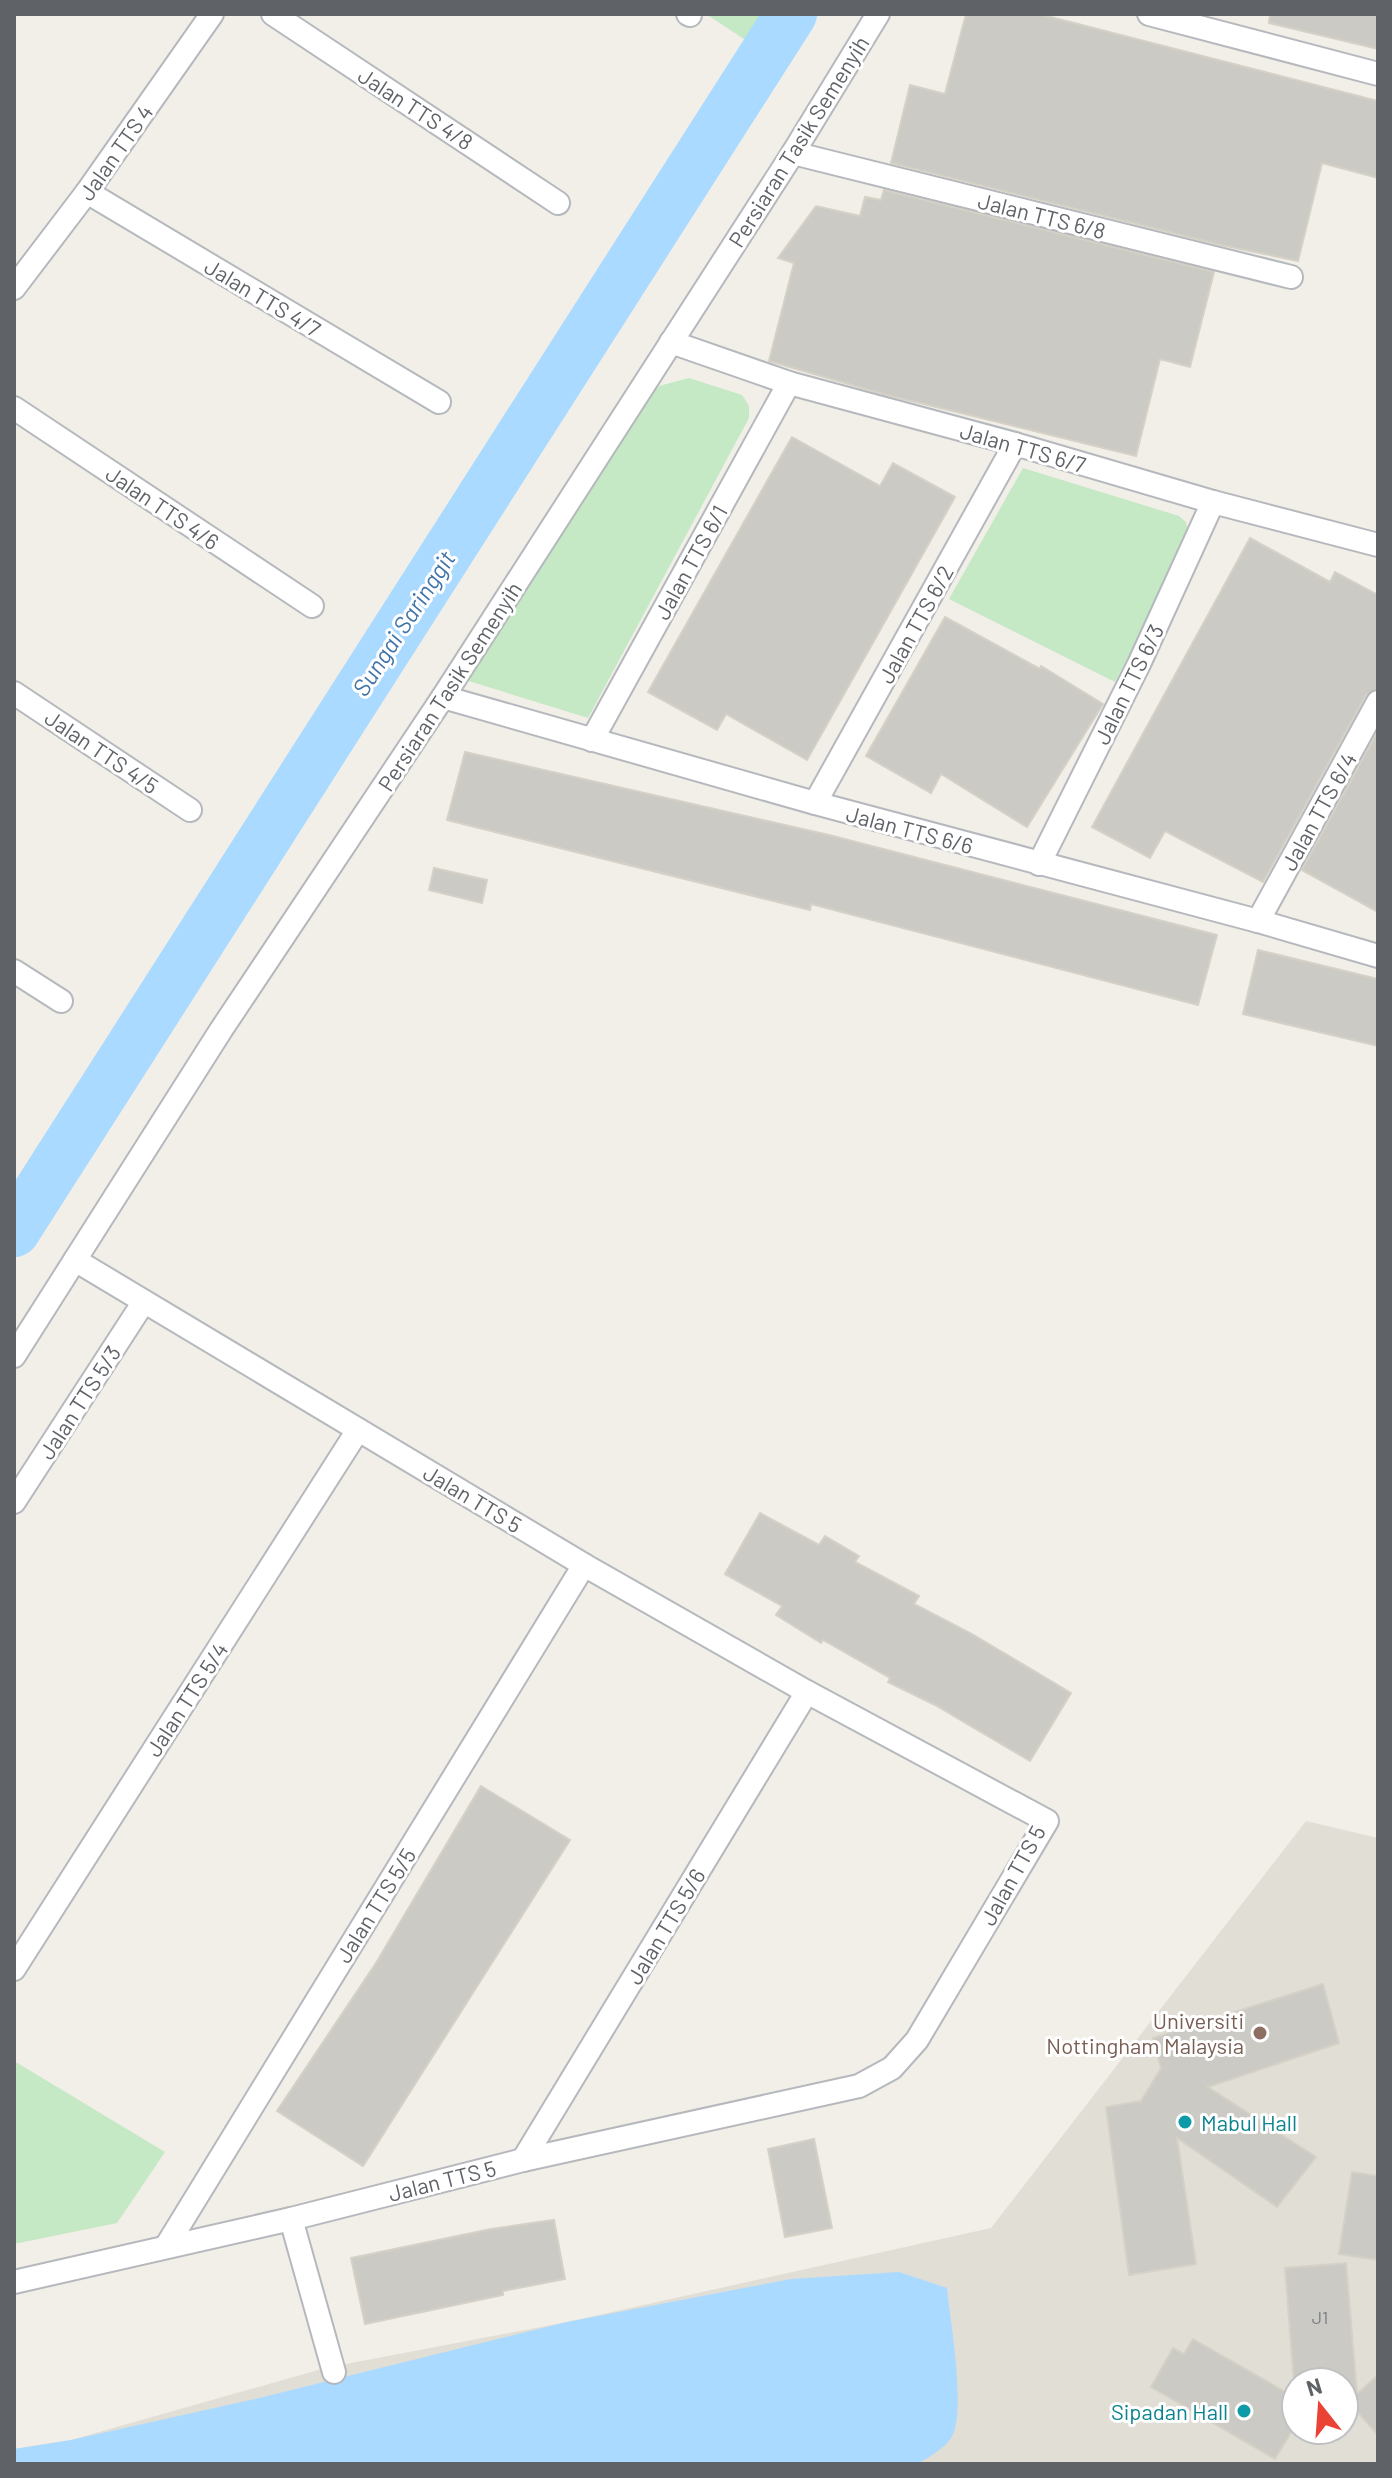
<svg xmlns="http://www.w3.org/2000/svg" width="1392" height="2478" viewBox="0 0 1392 2478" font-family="Barlow,sans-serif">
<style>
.education{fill:#e1ded6;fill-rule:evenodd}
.green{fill:#c5e8c5}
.water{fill:#aadaff}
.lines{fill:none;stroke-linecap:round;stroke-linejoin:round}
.river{stroke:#aadaff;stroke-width:52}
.building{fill:#cccac5;stroke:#d6d1c6;stroke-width:2}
.minor-casing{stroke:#b5b8bc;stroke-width:26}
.minor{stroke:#fff;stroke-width:22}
.education-dot{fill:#8d6e63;stroke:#fff;stroke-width:3}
.culture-dot{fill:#0f9aa8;stroke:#fff;stroke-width:3}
.labels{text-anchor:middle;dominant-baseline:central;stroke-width:6;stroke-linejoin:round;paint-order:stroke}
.number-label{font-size:18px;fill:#7a7d7f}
.street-label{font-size:22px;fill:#5f6368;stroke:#fff}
.education-label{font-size:22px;fill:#785e54;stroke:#fff;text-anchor:end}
.culture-label{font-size:22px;fill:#0d838f;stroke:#fff;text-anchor:start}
.water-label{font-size:24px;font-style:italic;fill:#4174aa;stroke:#fff}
</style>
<rect width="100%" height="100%" fill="#f1efe8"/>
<path class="education" d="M1306 1821 1378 1838V2464H14V2449L71 2440 325 2368 567 2322 991 2228ZM1296 2382H1344V2430H1296Z"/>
<g class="green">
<path d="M706 14H768L750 43Z"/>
<path d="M689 378 742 395 749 406V418L588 718 459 678 647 400 659 386Z"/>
<path d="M1023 468 1179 516 1186 522 1189 540 1115 682 949 599Z"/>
<path d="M14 2061 165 2152 117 2223 14 2244Z"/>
</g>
<path class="water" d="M899 2272 947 2288C950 2320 967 2413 951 2438 944 2449 927 2459 915 2464H14V2449L71 2440 259 2398 567 2322 791 2279Z"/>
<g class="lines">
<path class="river" d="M14 1231 791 14"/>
</g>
<g class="building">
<path d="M966 14H1039L1378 101V178L1322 163 1298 261 1221 245 891 163 910 85 945 94Z"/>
<path d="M1270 14H1378V49L1269 23Z"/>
<path d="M884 190 1214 272 1190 367 1160 359 1136 456 883 394 769 361 794 263 778 258 816 206 860 216 865 197 881 200Z"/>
<path d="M792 437 880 486 893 463 955 497 807 760 726 714 717 730 648 692Z"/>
<path d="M1250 538 1330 582 1335 572 1378 595V688L1366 695 1263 882 1165 831 1150 858 1092 827Z"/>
<path d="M945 617 1040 669 1041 666 1103 704 1027 827 941 774 931 793 866 756Z"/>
<path d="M1378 731V912L1302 870Z"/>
<path d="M465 752 829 835 1217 935 1198 1005 811 904 810 910 447 820Z"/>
<path d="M434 868 487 880 482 903 429 890Z"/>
<path d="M1258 950 1378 979V1046L1243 1014Z"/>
<path d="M760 1513 819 1545 825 1536 859 1556 855 1562 919 1596 914 1604 972 1634 1071 1693 1030 1761 935 1705 888 1682 890 1678 823 1640 821 1643 776 1615 782 1606 725 1574Z"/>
<path d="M481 1786 570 1840 363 2166 277 2111 376 1963Z"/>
<path d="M1323 1984 1339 2043 1208 2087 1316 2157 1277 2207 1177 2138 1196 2264 1129 2275 1106 2107 1141 2101 1161 2068 1153 2038Z"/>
<path d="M814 2139 832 2228 785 2237 768 2149Z"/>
<path d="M1352 2172 1378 2176V2260L1339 2254Z"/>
<path d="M554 2220 565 2279 503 2291V2295L365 2324 351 2258 491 2229Z"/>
<path d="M1346 2263 1357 2394 1378 2375V2435L1344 2397V2382H1294L1285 2268Z"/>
<path d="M1193 2339 1296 2398V2424L1275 2459 1151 2387 1173 2348 1184 2354Z"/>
</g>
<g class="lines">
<defs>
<g id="minor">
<path d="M273 14 558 203"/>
<path d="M688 14 690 15"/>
<path d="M1149 14 1378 74"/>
<path d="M793 153 1291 277"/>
<path d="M87 192 439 402"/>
<path d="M14 288 87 192 212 14"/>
<path d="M671 342 789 383 1015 444 1213 502 1378 545"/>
<path d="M14 408 312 606"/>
<path d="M14 693 190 810"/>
<path d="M443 697 815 803 1258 921 1378 956"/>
<path d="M592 740 789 383"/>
<path d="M815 803 1015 444"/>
<path d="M1039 864 1139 664 1213 502"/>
<path d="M1258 921 1378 702"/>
<path d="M14 971 61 1001"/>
<path d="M14 1356 221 1030 443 697 793 153 878 14"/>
<path d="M14 1502 143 1303"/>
<path d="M14 1969 358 1430"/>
<path d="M523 2160 807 1692"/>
<path d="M291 2219 334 2372"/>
<path d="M167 2245 584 1565"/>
<path d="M14 2282 291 2219 523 2160 859 2086 892 2068 917 2040 1047 1821 807 1692 584 1565 75 1260"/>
</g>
</defs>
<use href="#minor" class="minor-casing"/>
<use href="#minor" class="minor"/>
</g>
<circle class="education-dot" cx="1260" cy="2033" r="8"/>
<g class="culture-dot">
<circle cx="1185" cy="2122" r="8"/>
<circle cx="1244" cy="2411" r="8"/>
</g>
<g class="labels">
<g class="number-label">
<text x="1320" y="2317">J1</text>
</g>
<g class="street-label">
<text transform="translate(416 108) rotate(33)">Jalan TTS 4/8</text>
<text transform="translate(798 141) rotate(-58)">Persiaran Tasik Semenyih</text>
<text transform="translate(115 152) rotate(-55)">Jalan TTS 4</text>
<text transform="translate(1042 215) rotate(14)">Jalan TTS 6/8</text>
<text transform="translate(263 297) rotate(31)">Jalan TTS 4/7</text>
<text transform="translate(1023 447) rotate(16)">Jalan TTS 6/7</text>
<text transform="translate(163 507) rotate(34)">Jalan TTS 4/6</text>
<text transform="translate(690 562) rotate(-61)">Jalan TTS 6/1</text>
<text transform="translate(915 624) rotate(-61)">Jalan TTS 6/2</text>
<text transform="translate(1128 684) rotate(-64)">Jalan TTS 6/3</text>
<text transform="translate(449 686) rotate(-57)">Persiaran Tasik Semenyih</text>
<text transform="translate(102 751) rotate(34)">Jalan TTS 4/5</text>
<text transform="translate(1318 811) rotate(-61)">Jalan TTS 6/4</text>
<text transform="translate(910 829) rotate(15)">Jalan TTS 6/6</text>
<text transform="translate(79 1402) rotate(-57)">Jalan TTS 5/3</text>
<text transform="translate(473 1498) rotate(31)">Jalan TTS 5</text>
<text transform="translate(186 1699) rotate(-57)">Jalan TTS 5/4</text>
<text transform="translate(1012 1875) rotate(-61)">Jalan TTS 5</text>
<text transform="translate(375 1905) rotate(-58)">Jalan TTS 5/5</text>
<text transform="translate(665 1926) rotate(-59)">Jalan TTS 5/6</text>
<text transform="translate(442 2180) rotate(-14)">Jalan TTS 5</text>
</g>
<g class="education-label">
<text x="1244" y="2020">Universiti<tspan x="1244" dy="25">Nottingham Malaysia</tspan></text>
</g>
<g class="culture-label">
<text x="1201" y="2122">Mabul Hall</text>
<text x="1228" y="2411" text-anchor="end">Sipadan Hall</text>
</g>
<g class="water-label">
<text transform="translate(403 623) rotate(-57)">Sungai Saringgit</text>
</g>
</g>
<rect width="1392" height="2478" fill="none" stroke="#5f6368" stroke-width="32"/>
<g transform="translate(1320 2406) rotate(343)"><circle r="38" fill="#ffffff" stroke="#bfc1c3" stroke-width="2"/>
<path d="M0-6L14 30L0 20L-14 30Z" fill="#ea4335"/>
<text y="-12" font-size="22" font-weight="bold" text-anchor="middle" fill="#5f6368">N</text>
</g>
</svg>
